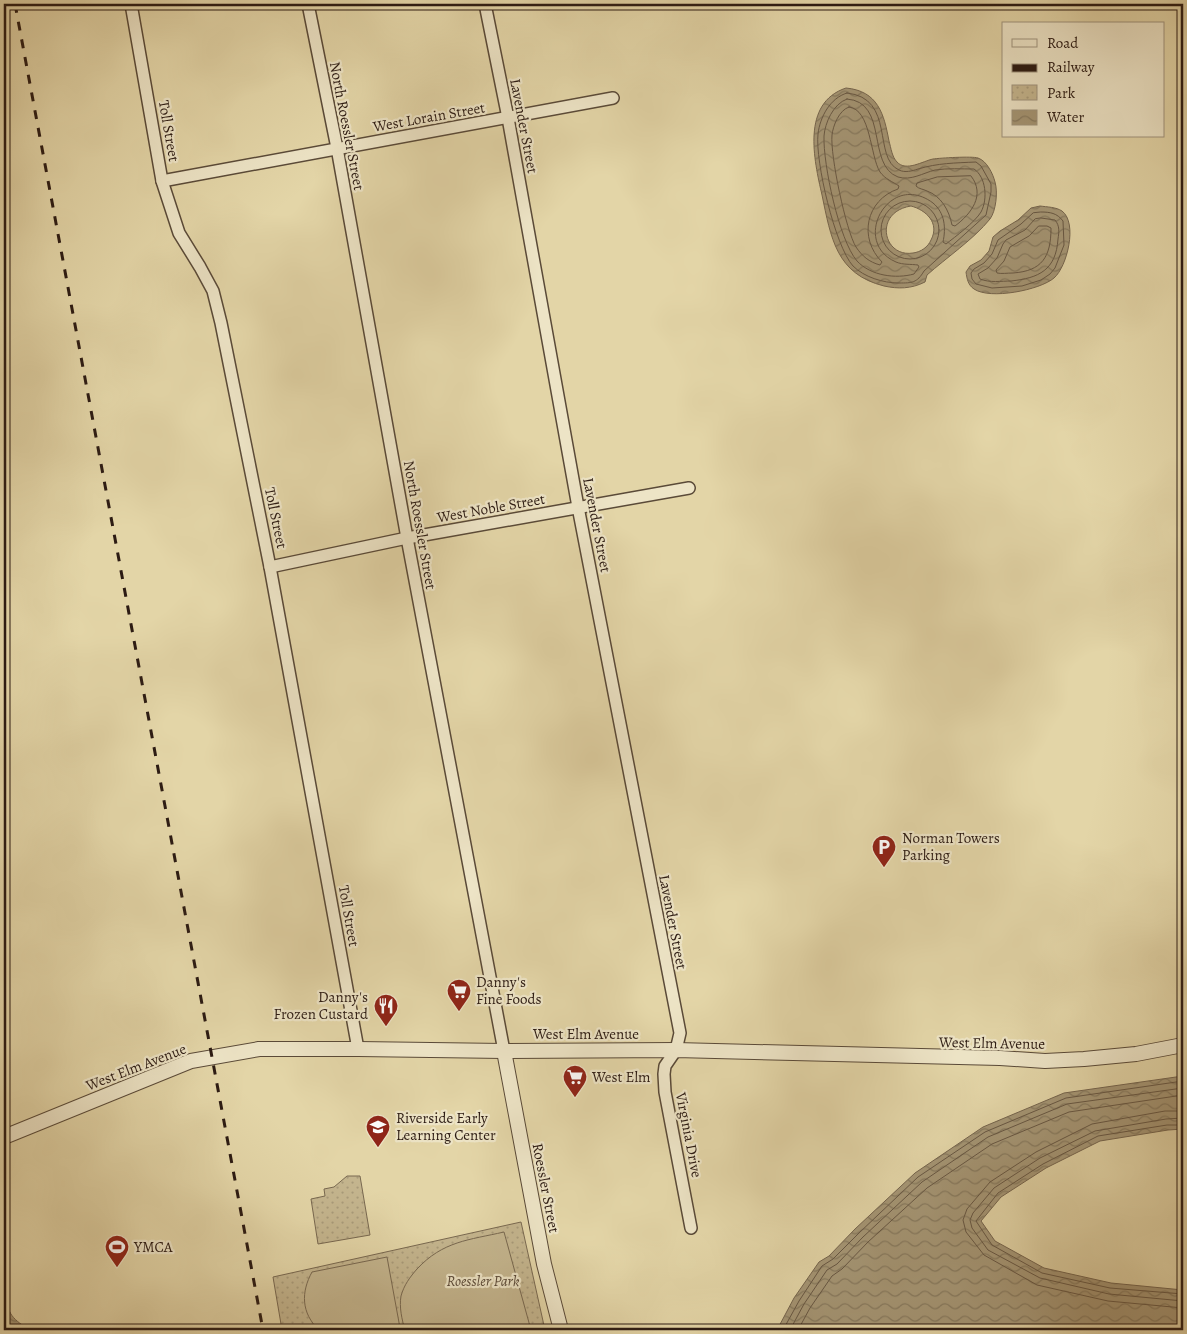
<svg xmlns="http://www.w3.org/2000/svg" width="1187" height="1334" viewBox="0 0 1187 1334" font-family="Alegreya,serif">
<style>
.park{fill:url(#park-dots);stroke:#786850}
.pitch{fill:#c4b58e;stroke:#786850}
.water{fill:url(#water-waves);stroke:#75654e;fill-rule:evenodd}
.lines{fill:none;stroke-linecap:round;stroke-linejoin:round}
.shore{stroke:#685844;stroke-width:1}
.minor-casing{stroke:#5a4a38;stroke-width:14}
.tertiary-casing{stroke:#5a4a38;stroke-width:16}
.minor{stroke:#ede4c6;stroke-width:11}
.tertiary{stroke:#ede4c6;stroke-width:14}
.rail{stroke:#2c1b13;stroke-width:3;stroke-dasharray:9 9;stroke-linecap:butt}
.labels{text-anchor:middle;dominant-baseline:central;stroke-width:4.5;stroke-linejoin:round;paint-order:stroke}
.street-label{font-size:15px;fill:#2c1b13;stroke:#ede4c6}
.poi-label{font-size:15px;fill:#2c1b13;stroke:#ede4c6;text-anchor:start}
.park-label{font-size:15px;font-style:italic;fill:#5a4938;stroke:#ede4c6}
</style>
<defs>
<pattern id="park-dots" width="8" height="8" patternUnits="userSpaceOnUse" patternTransform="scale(1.25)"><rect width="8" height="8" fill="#c4b58e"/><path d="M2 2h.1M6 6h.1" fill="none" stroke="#a99b7a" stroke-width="1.8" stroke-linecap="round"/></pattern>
<pattern id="water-waves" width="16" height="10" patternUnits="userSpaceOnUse" patternTransform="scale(1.25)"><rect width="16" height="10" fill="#a59675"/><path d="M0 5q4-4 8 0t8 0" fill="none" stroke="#877a5f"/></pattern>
</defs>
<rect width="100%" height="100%" fill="#e3d5a7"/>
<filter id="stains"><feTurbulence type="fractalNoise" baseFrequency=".004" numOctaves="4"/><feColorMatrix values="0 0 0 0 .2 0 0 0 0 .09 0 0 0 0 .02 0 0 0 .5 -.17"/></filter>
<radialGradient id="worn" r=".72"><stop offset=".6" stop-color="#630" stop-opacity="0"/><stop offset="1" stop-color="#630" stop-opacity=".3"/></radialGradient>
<g class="park">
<path d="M347 1176H360L370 1235 318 1244 311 1199 325 1196 324 1189 334 1187Z"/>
<path d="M521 1222 545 1330H282L273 1277Z"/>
</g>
<g class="pitch">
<path d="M504 1232 531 1330H405C402 1320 399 1307 401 1296 404 1285 410 1277 417 1269 443 1241 469 1240 504 1232Z"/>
<path d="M387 1257 400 1328 398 1330H319C301 1313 301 1292 312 1272Z"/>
</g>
<g class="water">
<path d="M846 88C878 91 884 114 889 141 891 148 892 157 897 162 906 172 923 161 933 159 940 158 972 156 978 158 987 161 993 174 995 182 998 192 996 211 990 219 974 239 946 258 927 275L925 282C911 289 898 289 884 286 836 274 831 238 822 195 814 160 801 103 846 88ZM911 206C926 210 940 223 931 240 928 247 921 252 913 253 883 258 873 212 911 206Z"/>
<path d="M1040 206C1047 207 1056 207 1062 211 1078 223 1067 267 1054 278 1040 290 990 300 974 289 968 285 967 279 966 272L970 266 981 260 989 251 993 237 1000 231 1018 220 1031 208Z"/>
<path d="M1183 1076V1129L1168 1130 1100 1141 1046 1168 1001 1197 981 1221 995 1241 1044 1268 1111 1283 1183 1290V1330H777L794 1298 819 1262 829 1256 855 1229 915 1173 983 1127 1064 1093Z"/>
<path d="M4 1291 7 1294C6 1314 14 1320 30 1330H4Z"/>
</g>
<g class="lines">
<g class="shore">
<path d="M847 93C896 98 872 158 899 170 905 173 912 171 918 169 938 163 955 163 976 162L981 166 991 184V192L986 215 924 271C917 283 912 283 899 283 883 283 864 277 853 266 835 246 815 161 818 134 820 117 830 98 847 93Z"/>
<path d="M847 99C889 102 866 165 898 177 911 181 923 173 935 170 948 168 961 169 974 169 986 177 988 199 981 212 975 222 955 237 946 244L943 242C946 228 945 213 933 203 889 170 850 242 896 262 903 265 911 264 918 265L919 267 914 274C896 279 871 276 857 261 839 240 823 164 824 136 825 123 833 104 847 99Z"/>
<path d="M849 107C871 109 870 156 880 172 885 179 893 182 899 186L898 189C866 200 858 238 882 262L880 265C869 262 862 256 856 247 846 231 830 155 832 135 833 126 839 110 849 107Z"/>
<path d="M971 176C986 195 971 214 955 226L952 225C949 210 941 196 927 191 923 189 919 189 916 186L917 183 937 177Z"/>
<circle cx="910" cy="230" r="29"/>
<path d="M1041 212C1050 212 1057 213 1063 221L1064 245 1055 268 1050 274 1041 280 1022 286 992 288 976 284 972 279 971 273 974 269 984 263 992 254 998 240 1021 224 1033 213Z"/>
<path d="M1041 218 1055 220C1060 226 1059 232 1058 239 1056 270 1039 278 1011 281 1001 281 990 283 980 279L978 274 988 268 997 258 1003 244 1006 240 1025 230 1035 219Z"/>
<path d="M1039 226H1047L1051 228C1051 257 1042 271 1013 273 1007 273 1002 274 997 273L996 270 1004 261 1010 247 1029 236Z"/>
<path d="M1183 1111H1165L1092 1124 1036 1152 990 1182 967 1209 963 1220 966 1232 984 1255 1037 1285 1108 1301 1183 1308"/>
<path d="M1183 1118 1166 1119 1095 1131 1040 1158 994 1188 973 1213 970 1220 972 1228 988 1250 1040 1278 1109 1294 1183 1301"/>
<path d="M1183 1125H1167L1098 1136 1043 1164 998 1193 976 1221 992 1245 1042 1273 1110 1288 1183 1294"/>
<path d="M783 1330 799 1301 822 1266 833 1259 859 1233 918 1177 985 1132 1066 1098 1183 1081"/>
<path d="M790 1330 804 1304 827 1270 837 1264 863 1237 922 1182 988 1137 1067 1104 1183 1088"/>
<path d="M798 1330 810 1308 832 1276 842 1269 868 1242 927 1188 992 1144 1069 1112 1183 1095"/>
</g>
<defs>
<g id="minor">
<path d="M131 4 162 181 179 233 200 267 213 291 221 323 270 567 358 1049"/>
<path d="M308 4 337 148 407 538 504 1051"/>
<path d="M485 4 508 118 578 507 680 1033 676 1050 665 1066 664 1074 665 1092 691 1228"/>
<path d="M162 181 613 98"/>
<path d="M270 567 407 538 689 488"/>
</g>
<g id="tertiary">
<path d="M504 1051 544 1264 561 1330"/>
<path d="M4 1137 191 1061 259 1049H358L504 1051 676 1050 1000 1058 1045 1061 1084 1059 1136 1054 1183 1045"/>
</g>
</defs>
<use href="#minor" class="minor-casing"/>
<use href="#tertiary" class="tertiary-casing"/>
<use href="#minor" class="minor"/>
<use href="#tertiary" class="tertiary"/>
<path class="rail" d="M15 4 263 1330"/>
</g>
<defs>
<symbol id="parking-pin" viewBox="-11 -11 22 30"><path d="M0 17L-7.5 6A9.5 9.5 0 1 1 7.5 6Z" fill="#8f2418" stroke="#ede4c6"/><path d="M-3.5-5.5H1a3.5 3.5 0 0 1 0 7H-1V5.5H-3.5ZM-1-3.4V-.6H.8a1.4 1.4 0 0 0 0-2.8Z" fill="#fff"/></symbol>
<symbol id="supermarket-pin" viewBox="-11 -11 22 30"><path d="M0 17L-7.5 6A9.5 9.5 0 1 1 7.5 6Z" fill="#8f2418" stroke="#ede4c6"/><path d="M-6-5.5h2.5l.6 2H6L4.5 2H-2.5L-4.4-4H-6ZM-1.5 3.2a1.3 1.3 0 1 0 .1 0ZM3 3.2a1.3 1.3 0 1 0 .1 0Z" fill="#fff"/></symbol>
<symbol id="restaurant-pin" viewBox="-11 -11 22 30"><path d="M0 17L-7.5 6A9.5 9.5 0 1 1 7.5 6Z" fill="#8f2418" stroke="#ede4c6"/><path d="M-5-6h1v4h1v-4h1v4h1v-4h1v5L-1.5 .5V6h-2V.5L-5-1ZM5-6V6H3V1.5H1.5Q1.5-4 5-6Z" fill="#fff"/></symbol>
<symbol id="school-pin" viewBox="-11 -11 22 30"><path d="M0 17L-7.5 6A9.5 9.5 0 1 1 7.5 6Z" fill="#8f2418" stroke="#ede4c6"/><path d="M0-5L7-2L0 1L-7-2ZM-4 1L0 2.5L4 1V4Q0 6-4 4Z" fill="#fff"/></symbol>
<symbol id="stadium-pin" viewBox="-11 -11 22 30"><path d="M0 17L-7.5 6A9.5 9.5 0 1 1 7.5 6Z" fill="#8f2418" stroke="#ede4c6"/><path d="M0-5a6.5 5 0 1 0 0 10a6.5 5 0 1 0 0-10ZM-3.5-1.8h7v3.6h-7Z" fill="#fff"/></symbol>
</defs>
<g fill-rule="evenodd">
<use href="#parking-pin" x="870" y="833" width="28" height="38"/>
<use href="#supermarket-pin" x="445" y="977" width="28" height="38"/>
<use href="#restaurant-pin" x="372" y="992" width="28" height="38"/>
<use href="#supermarket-pin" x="561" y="1063" width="28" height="38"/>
<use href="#school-pin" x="364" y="1113" width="28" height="38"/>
<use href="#stadium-pin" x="103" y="1233" width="28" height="38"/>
</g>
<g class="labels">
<g class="street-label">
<text transform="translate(429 117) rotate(-10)">West Lorain Street</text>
<text transform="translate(347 126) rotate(79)">North Roessler Street</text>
<text transform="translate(524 126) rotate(79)">Lavender Street</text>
<text transform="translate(169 131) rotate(80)">Toll Street</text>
<text transform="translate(491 508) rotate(-10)">West Noble Street</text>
<text transform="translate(276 518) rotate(78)">Toll Street</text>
<text transform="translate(420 525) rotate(80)">North Roessler Street</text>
<text transform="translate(597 525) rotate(79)">Lavender Street</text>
<text transform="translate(349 916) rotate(80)">Toll Street</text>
<text transform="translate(673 922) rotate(79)">Lavender Street</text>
<text x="586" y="1034">West Elm Avenue</text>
<text transform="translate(992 1043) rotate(1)">West Elm Avenue</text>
<text transform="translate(136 1067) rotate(-21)">West Elm Avenue</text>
<text transform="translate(689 1135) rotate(79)">Virginia Drive</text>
<text transform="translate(546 1188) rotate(79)">Roessler Street</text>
</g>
<g class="poi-label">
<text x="902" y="838">Norman Towers<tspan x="902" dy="17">Parking</tspan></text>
<text x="476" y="982">Danny's<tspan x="476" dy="17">Fine Foods</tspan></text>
<text x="368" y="997" text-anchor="end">Danny's<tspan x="368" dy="17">Frozen Custard</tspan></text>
<text x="592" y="1077">West Elm</text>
<text x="396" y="1118">Riverside Early<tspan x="396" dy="17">Learning Center</tspan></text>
<text x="134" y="1247">YMCA</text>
</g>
<g class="park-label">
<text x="483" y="1281">Roessler Park</text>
</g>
</g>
<rect width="1187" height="1334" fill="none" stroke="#e3d5a7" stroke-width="20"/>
<rect x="5" y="5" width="1177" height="1324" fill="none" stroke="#2c1b13" stroke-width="2.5"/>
<rect x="10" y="10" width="1167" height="1314" fill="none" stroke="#2c1b13"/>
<rect x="1002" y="22" width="162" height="115" fill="#ede4c6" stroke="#a0947e"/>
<rect x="1012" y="39" width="25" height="8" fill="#ede4c6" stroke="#a0947e"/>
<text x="1047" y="48" font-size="15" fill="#2c1b13">Road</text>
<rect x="1012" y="64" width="25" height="8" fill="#2c1b13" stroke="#a0947e"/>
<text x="1047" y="72" font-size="15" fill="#2c1b13">Railway</text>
<rect x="1012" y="85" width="25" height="15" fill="url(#park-dots)" stroke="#a0947e"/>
<text x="1047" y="98" font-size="15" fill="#2c1b13">Park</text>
<rect x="1012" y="110" width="25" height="15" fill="url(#water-waves)" stroke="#a0947e"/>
<text x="1047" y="122" font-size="15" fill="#2c1b13">Water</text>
<rect width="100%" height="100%" filter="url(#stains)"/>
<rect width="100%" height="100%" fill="url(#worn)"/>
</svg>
